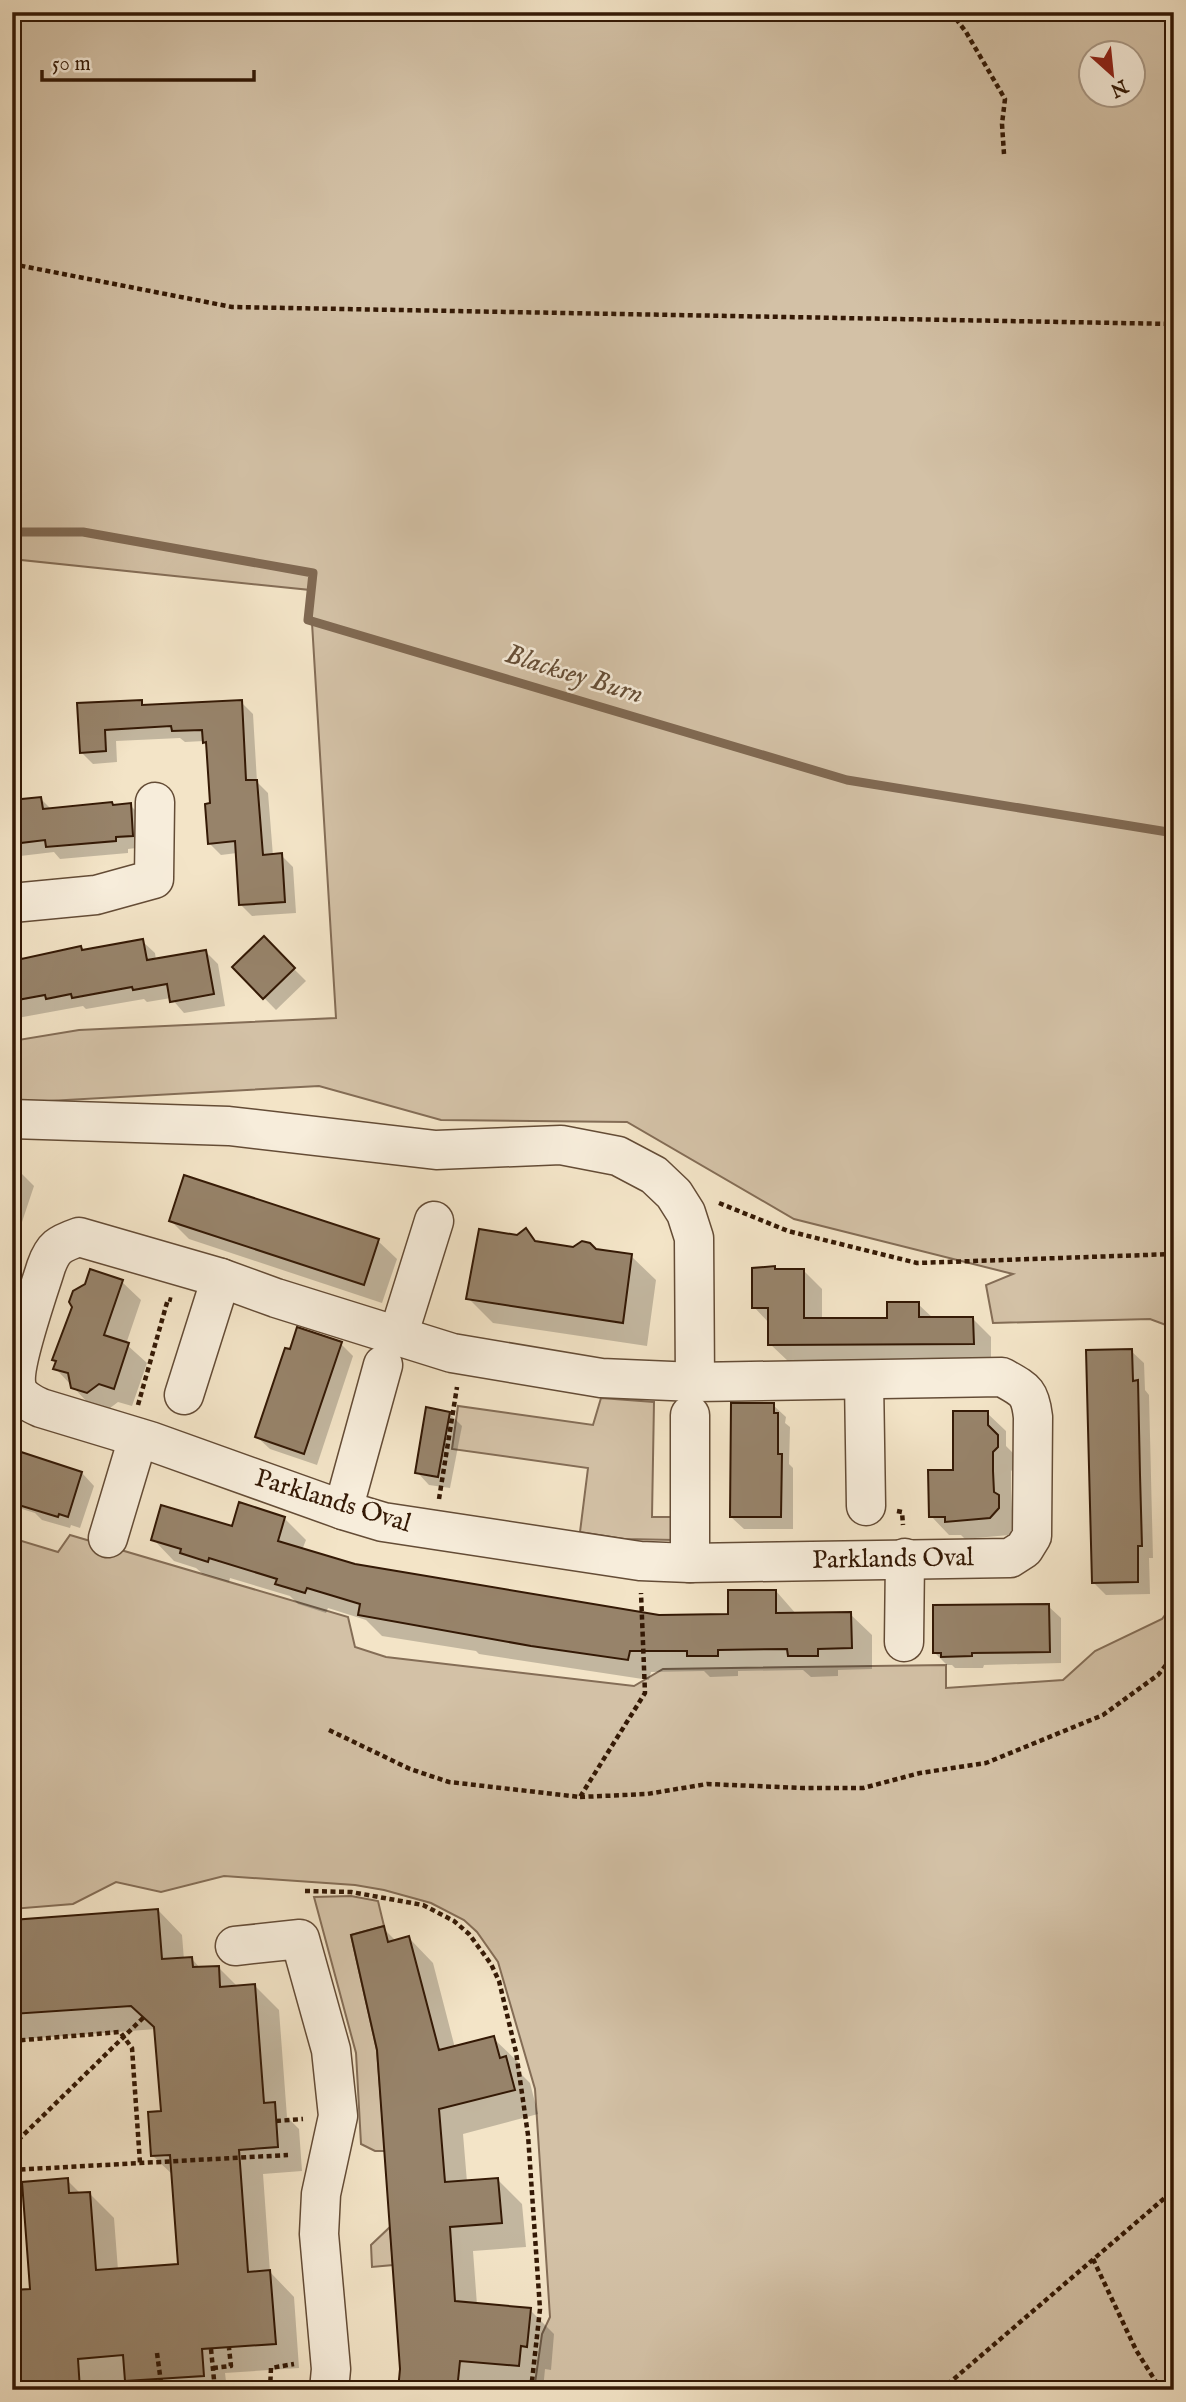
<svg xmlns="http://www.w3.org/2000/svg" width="1186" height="2402" viewBox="0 0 1186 2402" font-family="'IM FELL English',serif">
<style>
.green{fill:#d3c1a6;stroke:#846d56;stroke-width:2;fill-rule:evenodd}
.shadow{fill:#0003}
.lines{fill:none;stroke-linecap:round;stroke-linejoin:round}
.stream{stroke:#806952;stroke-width:9}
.building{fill:#97836a;stroke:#341905;stroke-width:2}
.minor-casing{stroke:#644c36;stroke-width:41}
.path{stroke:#341905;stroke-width:4.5;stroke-dasharray:5 3.5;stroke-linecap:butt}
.minor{stroke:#f7eddb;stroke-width:38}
.labels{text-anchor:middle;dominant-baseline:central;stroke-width:5;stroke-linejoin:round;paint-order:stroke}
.street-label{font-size:26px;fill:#341905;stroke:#f7eddb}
.water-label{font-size:28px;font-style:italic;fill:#664f38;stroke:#f7eddb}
</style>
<rect width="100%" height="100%" fill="#f3e4c7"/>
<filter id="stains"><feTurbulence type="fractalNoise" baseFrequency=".00286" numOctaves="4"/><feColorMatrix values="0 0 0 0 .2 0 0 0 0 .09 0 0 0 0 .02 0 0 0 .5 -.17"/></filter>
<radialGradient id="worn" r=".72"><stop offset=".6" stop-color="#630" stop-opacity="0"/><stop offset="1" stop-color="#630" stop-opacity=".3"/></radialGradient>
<g class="green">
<path d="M12 12H1174V1328L1150 1319 993 1323 986 1285 1013 1274 794 1219 627 1122 441 1120 319 1086 12 1103V1041L79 1030 336 1018 310 590 12 559ZM1092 52H1134V94H1092Z"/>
<path d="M601 1398 654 1402 652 1517H674L675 1540 624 1539 580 1532 588 1468 452 1449 458 1406 593 1425Z"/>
<path d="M70 1535 348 1617 355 1647 386 1657 634 1686 663 1669 946 1665V1688L1063 1680 1095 1651 1162 1619 1174 1603V2390H534L542 2334 550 2317 535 2089 498 1962 477 1932 464 1920 431 1903 384 1890 355 1885 224 1876 161 1892 116 1882 73 1904 12 1909V1538L58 1552Z"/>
<path d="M351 1896 378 1901 384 1926 351 1935 377 2050 385 2151H375L361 2144 356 2053 314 1897Z"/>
<path d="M390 2227 393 2265 372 2267 371 2245Z"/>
</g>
<g class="shadow">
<path d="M141 702 146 707 241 702 253 714 257 782 268 793 273 856 281 855 293 867 296 913 252 916 240 904 237 853 221 855 209 843 212 805 208 746 204 741 185 742 180 738 116 741 117 762 93 764 81 752 79 705Z"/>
<path d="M41 799 52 810 130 805 143 818 144 847 128 849V853L60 859 54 852 12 857V802Z"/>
<path d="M264 939 306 981 276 1010 234 967Z"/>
<path d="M142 941 155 953 156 960 206 952 218 964 225 1006 184 1013 171 998 147 1002 144 999 86 1009 83 1006 12 1019V958L21 956 25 960Z"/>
<path d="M12 1171 22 1174 34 1186 12 1252Z"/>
<path d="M171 1221 378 1241 397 1259 382 1303 189 1239Z"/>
<path d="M526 1230 539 1244 631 1256 656 1280 647 1346 493 1323 468 1298Z"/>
<path d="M774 1268 777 1271 803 1270 822 1289V1320L889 1319 918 1304 934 1319H973L991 1337V1361L789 1362 770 1344V1324L754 1307Z"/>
<path d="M122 1282 141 1300 126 1344 147 1363 132 1406 118 1402 106 1411 91 1406 55 1368 57 1363 54 1359Z"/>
<path d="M341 1344 353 1356 317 1465 270 1449 257 1437 291 1351Z"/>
<path d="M1131 1351 1144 1363 1145 1390 1149 1395 1153 1558H1149L1150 1594 1106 1595 1094 1583Z"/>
<path d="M773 1405 786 1417 785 1423 790 1427 789 1464 793 1468V1529H744L731 1517Z"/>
<path d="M449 1413 462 1426 450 1488 429 1485 417 1472Z"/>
<path d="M987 1413 1006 1431V1446L1016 1456V1466L1011 1471V1490L1012 1510 1017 1516V1527L1009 1535 965 1539 961 1535H949L931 1516Z"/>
<path d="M12 1451 82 1473 94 1486 80 1528 71 1525 70 1528 42 1520 35 1513 12 1506Z"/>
<path d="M284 1518 306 1540 302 1550 354 1566 659 1617 730 1616 776 1591 797 1615 850 1614 872 1635V1669L838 1670V1676L811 1677 803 1670 738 1671V1676L710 1677 704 1671 651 1672 649 1680 479 1654 476 1651 382 1636 366 1620 328 1608 326 1613 298 1604 290 1596 230 1578 229 1582 203 1574 196 1568 174 1561 153 1539 233 1528Z"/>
<path d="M1048 1606 1061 1618V1663L984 1665 983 1668H955L952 1665H947L935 1653Z"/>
<path d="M158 1910 182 1935 184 1960 192 1959 201 1969 218 1967 238 1987 255 1986 279 2010 287 2117 299 2129 302 2171 263 2174 270 2272 294 2297 299 2368 225 2373 227 2390H136L127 2381 102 2383V2390H15L12 2292 31 2290 67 2180 81 2194H90L114 2218 118 2270 180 2266 174 2176 153 2156 163 2112 156 2029 12 2040V1921Z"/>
<path d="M383 1928 396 1941 409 1938 433 1963 455 2048 493 2038 518 2062 521 2074 530 2083 538 2114 463 2134 467 2182 498 2180 522 2204 526 2247 473 2251 477 2305 530 2310 554 2334 551 2370 545 2369 543 2390 484 2384 483 2390H400L402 2369Z"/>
</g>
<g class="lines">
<path class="stream" d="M12 532H83L313 573 308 620 847 780 1174 833"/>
</g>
<g class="building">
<path d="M142 700V705L242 700 246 780H257L263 855 282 853 285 902 239 905 235 841 208 844 205 804 210 803 206 742 203 743 202 730 172 731 171 726 105 730 106 751 80 753 77 703Z"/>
<path d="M41 797 43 809 112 802 113 805 131 803 133 836 116 837V841L46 847 45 840 12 844V800Z"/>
<path d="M264 936 295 968 263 999 232 967Z"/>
<path d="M143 939 147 960 206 950 214 994 170 1002 167 984 133 990 132 987 72 998 71 994 46 999 45 995 12 1001V961L81 946 82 950Z"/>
<path d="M184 1175 379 1239 364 1285 169 1221Z"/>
<path d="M526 1228 535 1241 573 1247 582 1241 590 1243 596 1249 632 1254 623 1323 466 1299 479 1229 517 1235Z"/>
<path d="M775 1266V1269H804V1318H887V1302H919V1317H973L974 1344 768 1345V1308H752V1268Z"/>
<path d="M90 1269 123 1280 104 1335 129 1343 114 1389 99 1384 87 1393 71 1388 68 1373 53 1369 56 1361 52 1360 72 1307 69 1302 73 1291 85 1284Z"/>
<path d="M297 1327 342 1342 304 1454 255 1437 285 1348 290 1349Z"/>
<path d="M1132 1349 1133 1381 1138 1380 1140 1475 1142 1546H1138V1582L1092 1583 1086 1350Z"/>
<path d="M731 1403H774V1413H778V1454H782L781 1517H730Z"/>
<path d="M426 1407 450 1412 438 1477 415 1473Z"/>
<path d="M953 1411H988V1425L998 1435V1447L993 1452V1471L994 1492 999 1495V1508L990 1518 945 1522V1517H929L928 1470H953Z"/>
<path d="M12 1449 82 1472 68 1517 59 1514 58 1517 12 1503Z"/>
<path d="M239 1502 285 1517 278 1541 355 1564 659 1615 728 1614V1590H776V1613L851 1612 852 1648 818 1649V1656H788L787 1649 718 1650V1656H687V1651H630L628 1660 531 1646 358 1615 360 1604 307 1588 305 1593 275 1584 277 1579 209 1558 208 1562 180 1553 181 1549 151 1540 161 1505 232 1526Z"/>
<path d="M1049 1604 1050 1652 972 1653V1656L941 1657V1653H933V1605Z"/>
<path d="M158 1909 162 1959 192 1957 193 1967 219 1966 220 1987 255 1984 264 2103 275 2102 278 2147 239 2150 248 2272 270 2270 276 2344 202 2349 204 2376 125 2381 123 2355 78 2359 80 2390H13L12 2290 30 2289 22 2182 68 2178 69 2193 90 2192 96 2270 178 2264 170 2155 151 2156 148 2112 161 2111 154 2027 131 2006 12 2014V1920Z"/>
<path d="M384 1926 388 1942 409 1936 439 2050 494 2036 500 2058 506 2056 515 2090 439 2109 445 2182 498 2178 502 2223 450 2227 455 2301 531 2308 527 2347 521 2346 519 2366 460 2361 457 2390H398L400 2369 377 2050 351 1935Z"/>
</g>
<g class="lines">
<defs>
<g id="minor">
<path d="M12 903 96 895 154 879 155 802"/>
<path d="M12 1119 229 1126 436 1150 561 1145 618 1156 654 1175 674 1194 686 1213 694 1238 695 1382"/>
<path d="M79 1237 221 1278 276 1298 452 1353 601 1378 695 1382 1002 1377C1025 1390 1030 1391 1033 1417L1032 1536 1024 1549 1010 1558 690 1563 640 1561 383 1522 343 1510 150 1441 41 1408C32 1404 20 1398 17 1388 11 1368 39 1290 46 1267 53 1247 59 1244 79 1237Z"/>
<path d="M398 1336 434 1221"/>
<path d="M864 1380 866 1506"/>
<path d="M184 1395 221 1278"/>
<path d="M690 1415V1563"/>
<path d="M343 1510 383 1365"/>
<path d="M108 1538 138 1438"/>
<path d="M904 1642 905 1558"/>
<path d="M235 1946 300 1939 331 2050 338 2116 321 2194 319 2234 331 2369 329 2390"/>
</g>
</defs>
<use href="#minor" class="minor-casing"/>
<g class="path">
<path d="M951 12 966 32 1005 99 1002 124 1004 154"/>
<path d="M12 264 232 307 1174 324"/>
<path d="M719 1203 788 1231 917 1263 1174 1254"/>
<path d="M138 1405 168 1299 172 1300"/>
<path d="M439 1499 457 1387"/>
<path d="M897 1511 902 1512 903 1525"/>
<path d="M329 1730 410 1769 449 1782 580 1797 645 1693 641 1593"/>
<path d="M580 1797 647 1794 707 1784 803 1788H863L920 1773 986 1763 1103 1715 1158 1675 1174 1655"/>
<path d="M305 1891 351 1892 423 1905 454 1921 469 1934 491 1964 499 1981 516 2052 528 2135 540 2309 531 2390"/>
<path d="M12 2041 120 2032 132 2048 140 2163"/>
<path d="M276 2121 303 2119"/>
<path d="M12 2146 144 2017"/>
<path d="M12 2170 288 2155"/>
<path d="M1093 2259 1136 2350 1161 2390"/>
<path d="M211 2349 215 2390"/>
<path d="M157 2353 162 2390"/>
<path d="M213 2368 231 2366 229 2348"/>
<path d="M12 2380 13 2381"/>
<path d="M270 2390 271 2368 294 2364"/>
<path d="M941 2390 1174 2190"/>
</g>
<use href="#minor" class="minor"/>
</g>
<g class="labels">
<g class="street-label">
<text transform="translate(333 1501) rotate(17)">Parklands Oval</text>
<text transform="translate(893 1559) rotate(-1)">Parklands Oval</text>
</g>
<g class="water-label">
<text transform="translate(574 675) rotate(17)">Blacksey Burn</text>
</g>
</g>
<rect width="1186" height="2402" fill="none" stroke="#f3e4c7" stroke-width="42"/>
<rect x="14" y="14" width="1158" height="2374" fill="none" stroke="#341905" stroke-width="3.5"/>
<rect x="21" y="21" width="1144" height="2360" fill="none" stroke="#341905" stroke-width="2"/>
<g transform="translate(1112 74) rotate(153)"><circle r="33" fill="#f7eddb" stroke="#a99885" stroke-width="2"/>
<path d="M0-5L12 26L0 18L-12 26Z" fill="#8f2418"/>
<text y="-10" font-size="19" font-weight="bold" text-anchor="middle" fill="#341905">N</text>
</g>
<path d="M42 70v10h212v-10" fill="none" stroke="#341905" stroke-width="3.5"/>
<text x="52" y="70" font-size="21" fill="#341905" stroke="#f7eddb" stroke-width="5" paint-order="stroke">50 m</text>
<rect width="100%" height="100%" filter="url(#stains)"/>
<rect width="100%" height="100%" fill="url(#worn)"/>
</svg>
